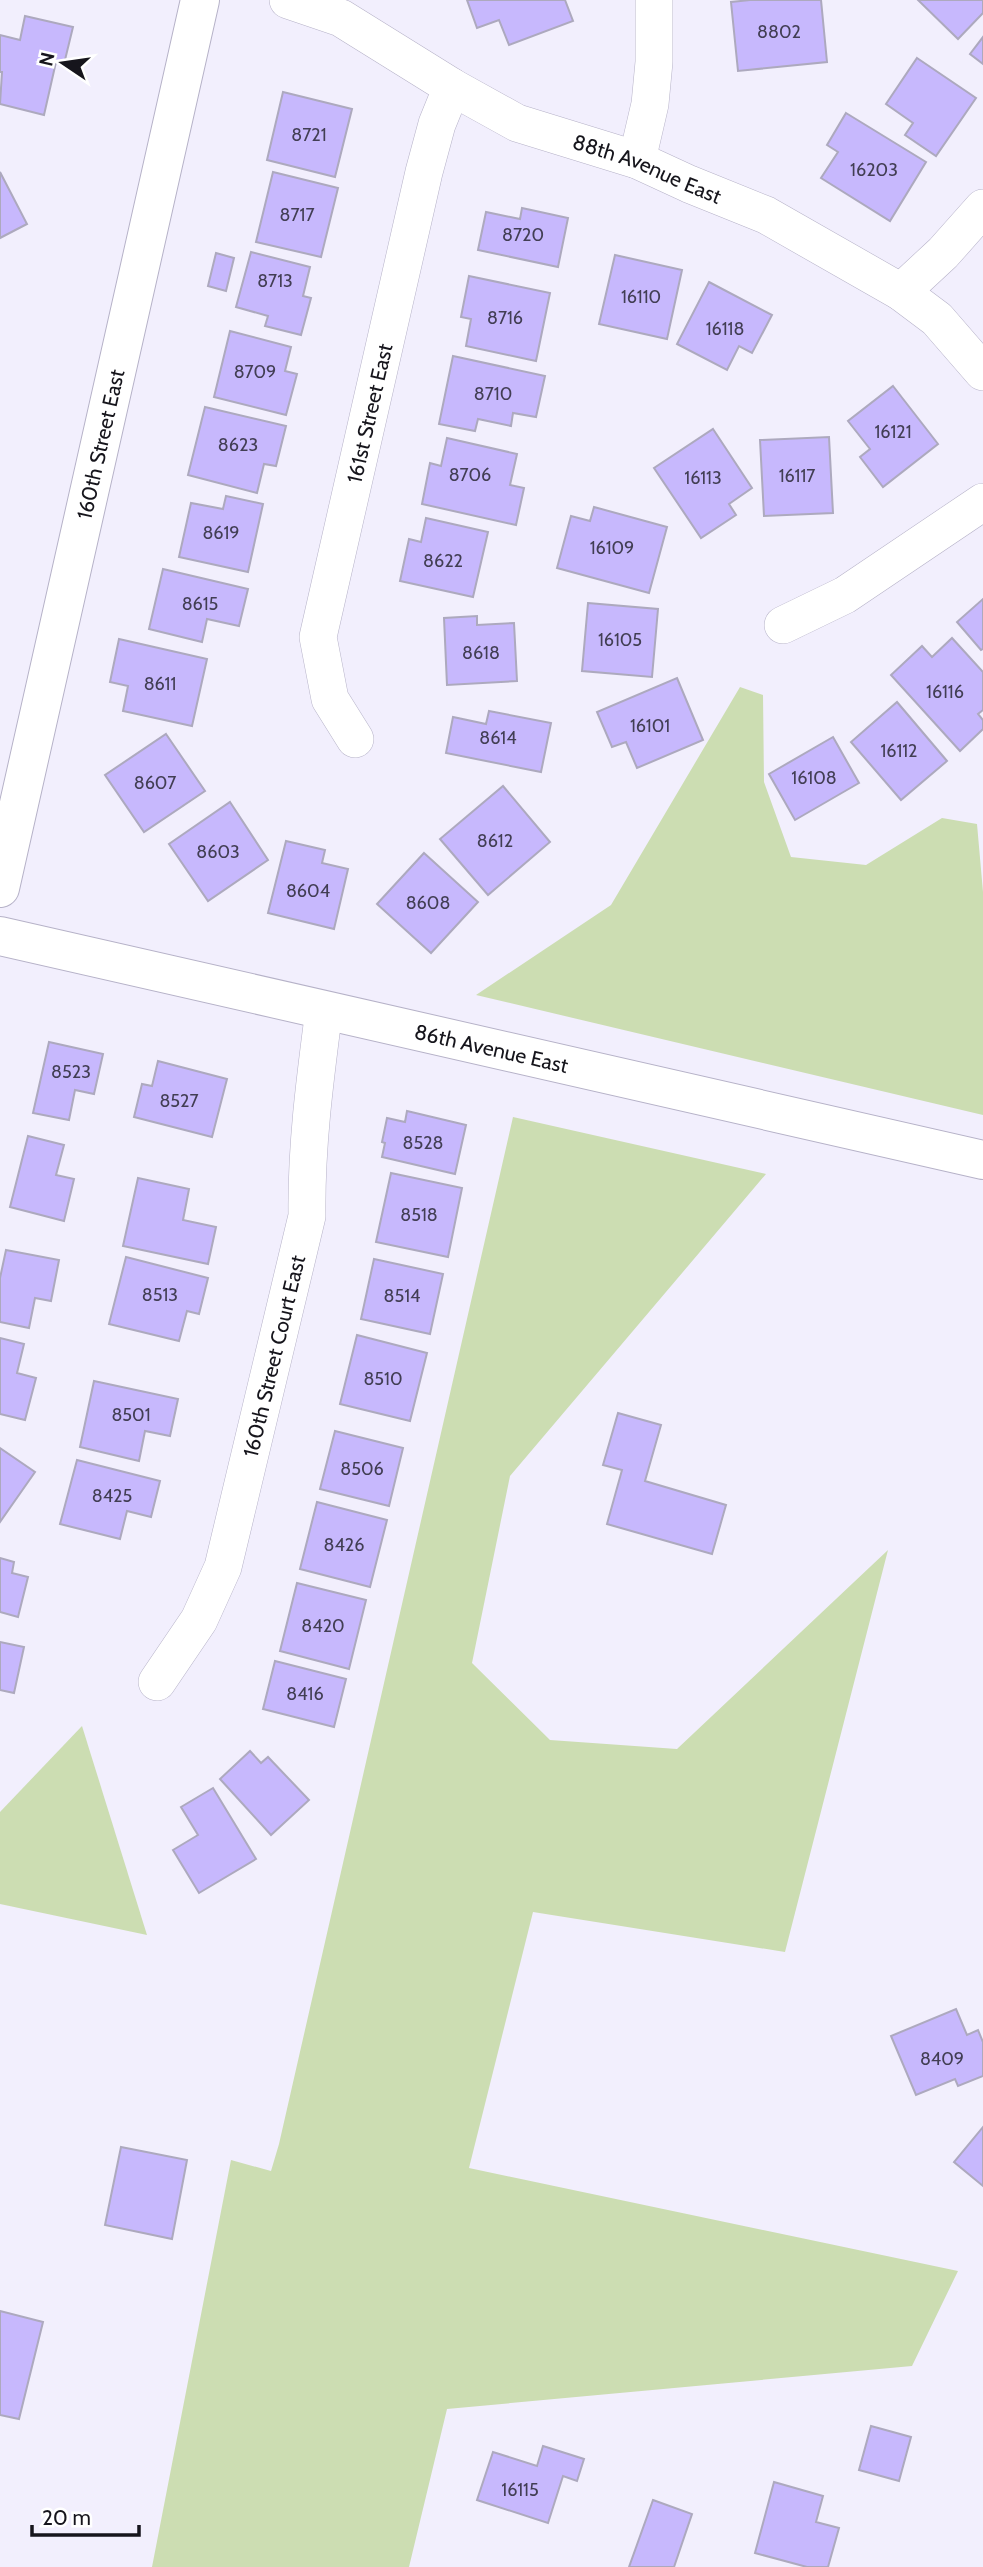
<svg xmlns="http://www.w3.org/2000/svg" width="983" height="2567" viewBox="0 0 983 2567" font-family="Cabin,sans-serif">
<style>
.green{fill:#ccddb2}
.building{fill:#c7b8fd;stroke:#ada9be;stroke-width:2}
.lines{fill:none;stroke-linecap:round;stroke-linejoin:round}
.street-casing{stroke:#b6b2c8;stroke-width:38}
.secondary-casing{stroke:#b6b2c8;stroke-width:40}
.street{stroke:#fff;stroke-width:37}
.secondary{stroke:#fff;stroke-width:38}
.labels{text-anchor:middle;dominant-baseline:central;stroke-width:6;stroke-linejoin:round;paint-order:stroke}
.number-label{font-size:18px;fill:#423e54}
.street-label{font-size:21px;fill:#16151c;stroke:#fff}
</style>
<rect width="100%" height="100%" fill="#f2effd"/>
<g class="green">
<path d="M740 687 763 695 764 782 791 857 866 865 942 818 977 824 983 892V1115L476 995 611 905Z"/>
<path d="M513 1117 766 1174 510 1476 472 1663 550 1740 677 1749 888 1550 785 1952 533 1912 469 2168 958 2271 912 2366 447 2409 409 2567H152L231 2160 271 2171 279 2144Z"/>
<path d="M82 1726 147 1935 0 1904V1812Z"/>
</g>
<g class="building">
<path d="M467 0H565L573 21 509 45 499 20 477 28Z"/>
<path d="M750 0H821L827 62 738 71 731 2Z"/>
<path d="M918 0H983V13L958 39Z"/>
<path d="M25 16 73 27 64 64 56 62 44 115 0 104 2 72H0V35L20 40Z"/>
<path d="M983 37V64L970 54Z"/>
<path d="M917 58 976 98 936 156 905 135 913 123 886 104Z"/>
<path d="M283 92 352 109 335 177 267 160Z"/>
<path d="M846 113 926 162 890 221 821 178 838 152 827 145Z"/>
<path d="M0 172 27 224 0 238Z"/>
<path d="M273 172 338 188 321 257 256 242Z"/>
<path d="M522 208 568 218 558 267 478 250 486 212 520 219Z"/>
<path d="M251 252 310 267 303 296 311 298 301 335 265 326 268 316 236 307Z"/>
<path d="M216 253 234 258 226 291 208 286Z"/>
<path d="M615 255 682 270 667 339 599 324Z"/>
<path d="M469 276 550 293 536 361 466 346 471 319 461 317Z"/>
<path d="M709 282 772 315 752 353 739 346 727 370 677 344Z"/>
<path d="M230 331 291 347 285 371 297 374 286 415 214 397Z"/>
<path d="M453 356 545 376 536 417 513 413 511 426 478 419 475 431 439 424Z"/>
<path d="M893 386 938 444 883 487 860 457 870 449 848 421Z"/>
<path d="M205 407 286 426 276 466 264 464 257 493 188 475Z"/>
<path d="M713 429 752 488 729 504 736 515 701 538 654 468Z"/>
<path d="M829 437 833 513 764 516 760 440Z"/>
<path d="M447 438 517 454 510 485 524 488 516 525 422 504 430 463 441 466Z"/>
<path d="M226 496 263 504 248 572 179 557 191 503 223 509Z"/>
<path d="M594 507 667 527 649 593 557 568 571 516 590 521Z"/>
<path d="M426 518 488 532 473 597 400 581 409 539 421 542Z"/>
<path d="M163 569 248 589 239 626 207 619 202 642 149 629Z"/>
<path d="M983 599V649L981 650 957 622Z"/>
<path d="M588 603 658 609 652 677 582 671Z"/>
<path d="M477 616V625L514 623 517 681 447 685 444 618Z"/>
<path d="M952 638 983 672V710L978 714 983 720V729L960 751 891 675 922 646 932 657Z"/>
<path d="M119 639 207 659 192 726 123 711 128 686 110 682Z"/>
<path d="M677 678 703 740 637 768 626 742 612 747 597 712Z"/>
<path d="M897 702 947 761 901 800 851 742Z"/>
<path d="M489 711 551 723 541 772 446 753 453 717 486 724Z"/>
<path d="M166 734 205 791 144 832 105 775Z"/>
<path d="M833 737 859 783 795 820 769 774Z"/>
<path d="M503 786 550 842 488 895 440 839Z"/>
<path d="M230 802 268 860 208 901 169 844Z"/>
<path d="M286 841 325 850 322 863 348 869 334 929 268 913Z"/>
<path d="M424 853 478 902 431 953 377 904Z"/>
<path d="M49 1042 103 1054 94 1094 75 1090 69 1120 33 1113Z"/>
<path d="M158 1061 227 1079 212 1137 134 1117 142 1084 152 1086Z"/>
<path d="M407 1111 466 1125 455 1174 382 1157 385 1143 382 1142 387 1118 405 1122Z"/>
<path d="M28 1136 64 1145 56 1175 74 1179 64 1221 10 1207Z"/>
<path d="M391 1173 462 1188 448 1257 376 1242Z"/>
<path d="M138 1178 189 1189 183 1220 216 1227 208 1264 123 1246Z"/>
<path d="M6 1250 59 1260 51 1301 35 1298 29 1328 0 1322V1278Z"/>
<path d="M126 1257 208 1278 199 1314 187 1311 179 1341 109 1324Z"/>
<path d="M374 1259 443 1274 430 1334 361 1319Z"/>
<path d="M357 1335 427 1353 410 1421 340 1404Z"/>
<path d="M0 1338 24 1344 17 1373 36 1378 25 1420 0 1414Z"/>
<path d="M94 1381 178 1399 170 1436 145 1431 139 1461 80 1447Z"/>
<path d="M618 1413 661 1425 645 1481 726 1505 712 1554 607 1524 622 1470 603 1465Z"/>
<path d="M335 1431 403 1448 389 1506 320 1489Z"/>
<path d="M0 1448 35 1472 0 1522Z"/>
<path d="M77 1460 160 1481 151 1517 127 1511 120 1539 60 1524Z"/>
<path d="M317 1502 387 1520 370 1587 300 1569Z"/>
<path d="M0 1558 14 1562 12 1573 28 1577 18 1617 0 1612Z"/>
<path d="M297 1583 366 1600 349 1669 280 1651Z"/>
<path d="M0 1642 24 1647 14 1693 0 1690Z"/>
<path d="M275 1661 346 1679 334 1727 263 1709Z"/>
<path d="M250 1751 261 1763 268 1757 309 1800 271 1835 220 1779Z"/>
<path d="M213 1788 256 1859 199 1893 173 1850 198 1835 181 1807Z"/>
<path d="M956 2009 967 2035 978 2030 983 2042V2076L958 2086 955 2079 916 2095 891 2036Z"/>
<path d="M983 2127V2186L954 2162Z"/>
<path d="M121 2147 187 2160 172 2239 105 2225Z"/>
<path d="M0 2311 43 2322 19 2419 0 2415Z"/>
<path d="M871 2426 911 2437 899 2481 859 2470Z"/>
<path d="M543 2446 584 2459 577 2481 563 2476 548 2523 477 2500 493 2452 537 2466Z"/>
<path d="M774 2482 823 2496 816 2522 839 2528 828 2567H807L755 2553Z"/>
<path d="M653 2500 692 2514 674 2567H629Z"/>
</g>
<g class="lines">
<defs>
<g id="street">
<path id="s1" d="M288 0 341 18 452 87 517 123 637 160 689 184 766 215 901 292 937 319 983 372"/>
<path d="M637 160 650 104 654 62V0"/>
<path d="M901 292 943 253 983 208"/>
<path d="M783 625 845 595 983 502"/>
<path id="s2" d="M355 739 330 699 318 637 424 172 437 124 452 87"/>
<path id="s3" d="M157 1682 199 1620 223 1567 307 1216C306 1147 315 1079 324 1010"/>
</g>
<g id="secondary">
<path id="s4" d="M0 888 200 0"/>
<path id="s5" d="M0 936 983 1160"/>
</g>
</defs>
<use href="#street" class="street-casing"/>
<use href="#secondary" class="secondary-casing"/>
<use href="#street" class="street"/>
<use href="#secondary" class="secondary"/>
</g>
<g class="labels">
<g class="number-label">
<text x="779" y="32">8802</text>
<text x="309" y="135">8721</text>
<text x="874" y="170">16203</text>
<text x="297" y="215">8717</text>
<text x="523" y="235">8720</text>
<text x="275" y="281">8713</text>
<text x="641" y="297">16110</text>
<text x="505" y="318">8716</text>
<text x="725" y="329">16118</text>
<text x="255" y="372">8709</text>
<text x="493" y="394">8710</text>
<text x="893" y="432">16121</text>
<text x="238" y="445">8623</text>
<text x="470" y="475">8706</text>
<text x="797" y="476">16117</text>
<text x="703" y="478">16113</text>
<text x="221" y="533">8619</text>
<text x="612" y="548">16109</text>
<text x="443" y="561">8622</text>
<text x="200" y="604">8615</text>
<text x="620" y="640">16105</text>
<text x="481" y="653">8618</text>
<text x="160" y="684">8611</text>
<text x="945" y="692">16116</text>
<text x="650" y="726">16101</text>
<text x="498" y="738">8614</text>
<text x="899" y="751">16112</text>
<text x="814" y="778">16108</text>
<text x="155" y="783">8607</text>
<text x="495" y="841">8612</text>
<text x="218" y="852">8603</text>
<text x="308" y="891">8604</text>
<text x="428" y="903">8608</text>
<text x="71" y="1072">8523</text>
<text x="179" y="1101">8527</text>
<text x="423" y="1143">8528</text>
<text x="419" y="1215">8518</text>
<text x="160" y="1295">8513</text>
<text x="402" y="1296">8514</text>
<text x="383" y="1379">8510</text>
<text x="131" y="1415">8501</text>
<text x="362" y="1469">8506</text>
<text x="112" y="1496">8425</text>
<text x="344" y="1545">8426</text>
<text x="323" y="1626">8420</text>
<text x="305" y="1694">8416</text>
<text x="942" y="2059">8409</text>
<text x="520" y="2490">16115</text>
</g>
<g class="street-label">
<text stroke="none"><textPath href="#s1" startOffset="399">88th Avenue East</textPath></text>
<text stroke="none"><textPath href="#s2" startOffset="340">161st Street East</textPath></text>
<text stroke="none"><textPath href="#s4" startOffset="455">160th Street East</textPath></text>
<text stroke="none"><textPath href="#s5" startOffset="504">86th Avenue East</textPath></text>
<text stroke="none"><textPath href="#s3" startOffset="350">160th Street Court East</textPath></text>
</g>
</g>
<g transform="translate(63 63) rotate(283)" stroke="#ffffff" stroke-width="5" paint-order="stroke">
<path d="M0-5L12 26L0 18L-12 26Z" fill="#16151c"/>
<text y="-10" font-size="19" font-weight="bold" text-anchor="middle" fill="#16151c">N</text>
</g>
<path d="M32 2525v10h107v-10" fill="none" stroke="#16151c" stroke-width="3.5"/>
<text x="42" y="2525" font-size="21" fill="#16151c" stroke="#ffffff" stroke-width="5" paint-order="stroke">20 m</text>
</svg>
